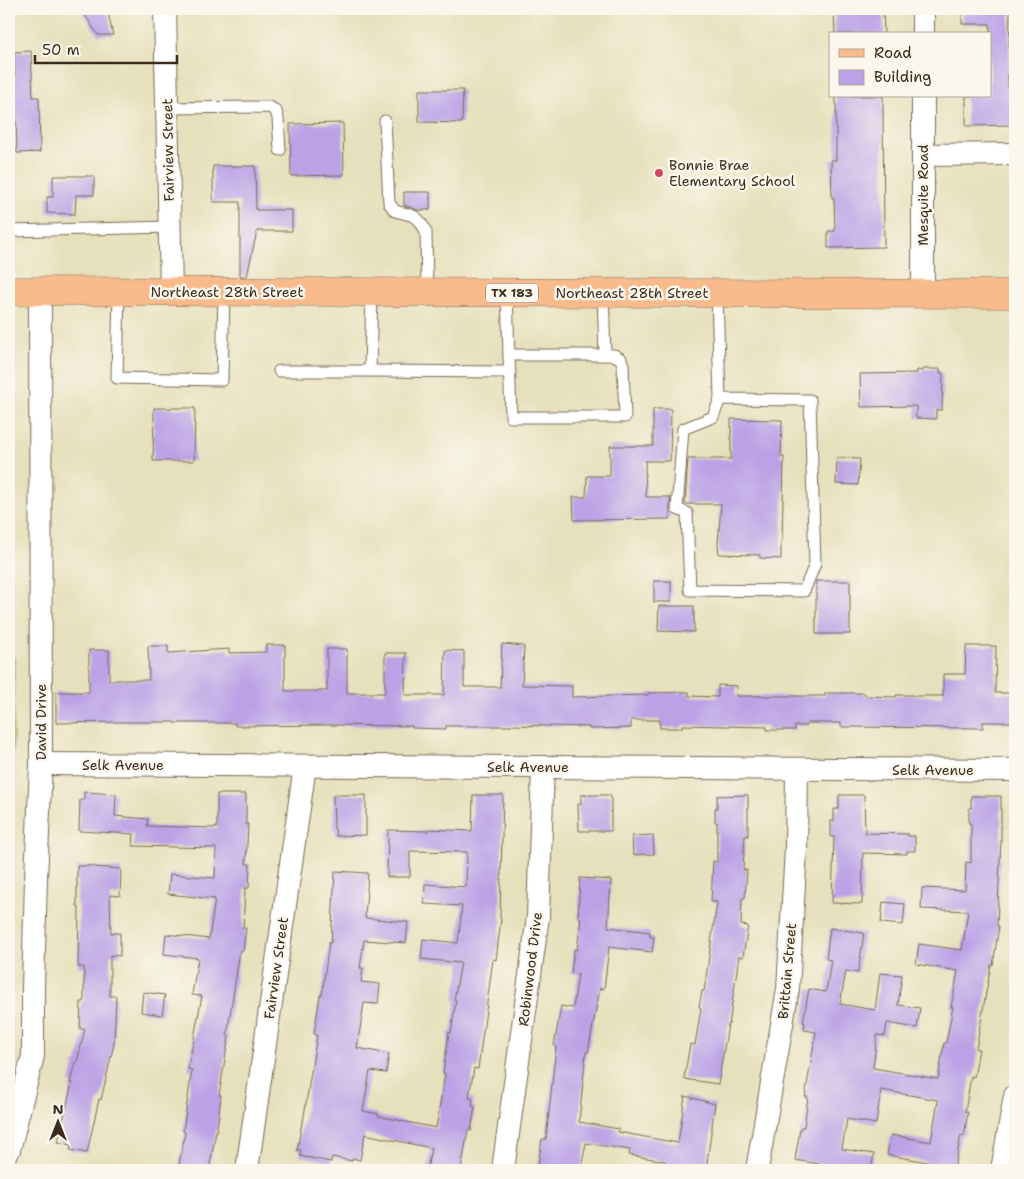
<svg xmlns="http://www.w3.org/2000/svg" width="1024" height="1179" viewBox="0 0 1024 1179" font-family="'Shantell Sans',sans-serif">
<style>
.green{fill:#a9c46a;stroke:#727744}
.building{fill:#bba2e6}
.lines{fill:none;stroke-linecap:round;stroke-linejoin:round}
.lane-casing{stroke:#776a55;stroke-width:13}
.street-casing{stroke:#776a55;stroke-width:24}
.primary-casing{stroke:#776a55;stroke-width:29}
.lane{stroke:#fff;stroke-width:11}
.street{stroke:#fff;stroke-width:22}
.primary{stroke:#fabb8c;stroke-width:28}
.poi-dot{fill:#d1495b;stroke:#fbf7ec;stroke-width:2}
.labels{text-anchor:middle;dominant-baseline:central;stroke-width:5;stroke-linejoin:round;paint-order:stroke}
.shield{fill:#fbf7ec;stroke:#75685c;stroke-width:1}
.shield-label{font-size:12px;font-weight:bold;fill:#3b2a1e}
.street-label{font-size:14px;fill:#3b2a1e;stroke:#fbf7ec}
.poi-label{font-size:14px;fill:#3b2a1e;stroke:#fbf7ec;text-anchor:start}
</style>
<rect width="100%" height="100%" fill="#fbf7ec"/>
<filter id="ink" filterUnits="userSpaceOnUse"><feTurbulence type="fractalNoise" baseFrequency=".02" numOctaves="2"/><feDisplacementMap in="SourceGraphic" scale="10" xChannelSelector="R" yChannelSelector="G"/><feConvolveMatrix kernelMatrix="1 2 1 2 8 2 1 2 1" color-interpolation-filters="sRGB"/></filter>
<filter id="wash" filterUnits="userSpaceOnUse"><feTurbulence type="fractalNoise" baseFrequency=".0096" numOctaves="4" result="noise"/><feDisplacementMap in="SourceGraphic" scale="20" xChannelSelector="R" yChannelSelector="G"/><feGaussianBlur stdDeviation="1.12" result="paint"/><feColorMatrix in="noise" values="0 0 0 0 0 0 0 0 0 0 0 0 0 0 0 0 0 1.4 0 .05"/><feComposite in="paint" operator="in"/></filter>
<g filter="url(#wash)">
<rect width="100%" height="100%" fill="#e7e0bc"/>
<path class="green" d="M9 657H14L9 996Z"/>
<g id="blocks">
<g class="building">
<path d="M81 9H107L113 35H98Z"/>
<path d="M962 9H1010L1009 58H1015V75H1008L1009 106H1015V125L966 126V96H990V24H962Z"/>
<path d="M883 10 884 34H835L834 11Z"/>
<path d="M31 51 33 97H39L40 152 17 153 14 52Z"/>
<path d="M419 90H463L462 123 419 122Z"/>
<path d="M836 96H883L884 247 828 248V231H835L834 198H832L831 160H836Z"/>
<path d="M343 123 344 175 291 176 290 124Z"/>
<path d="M213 166H255L256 210H292V231H257L247 276H240V202H213Z"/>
<path d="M53 176H94V195H76L75 214 47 213V197H53Z"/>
<path d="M404 192H430V210H418L404 205Z"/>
<path d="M923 369H940V373H943L942 410H936V419L916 418V406L861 407 860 374 917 373V370L923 371Z"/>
<path d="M154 408H195L194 461H153Z"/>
<path d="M653 409H671L670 461H645L646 497H670V519L574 520 573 497H586L587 476H610V446H653Z"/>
<path d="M731 419 782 420 781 457H784L782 541H781V559L760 558V555L719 554 718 544 721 504H685L688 459H731Z"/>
<path d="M837 458 860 459 858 485 836 484Z"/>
<rect x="654" y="581" width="17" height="21"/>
<rect x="816" y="581" width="34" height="53"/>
<path d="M659 606H694V632L658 631Z"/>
<path d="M502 644 524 646 522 685 572 686V697L648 695V693L689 692V696L718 697V685L737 686 736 696H825V693H865V696L896 697V695H913V696H943V674H965L966 646H996L995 693H1015V722H983V728L841 727V723H807V726H795V730H767V727L682 725V728H660V720H631V728L589 729V727L511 725V726H446V729L412 728V726L328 725 235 726V723H174V722H123L56 723V692H89V650H109V680H149L148 646H168V653L229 649V653L266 652V645H285V691H327V649H347V693H385V653H406L405 695H444L445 650 464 651V687H500Z"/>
<path d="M84 792 116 794 115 816 148 819 147 826 217 828V794H246V824H248L246 864H250L249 888H245L243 928H246L243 951H240L227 1035H229L219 1095H221L218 1121 209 1170H178L185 1132 183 1131 192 1070 188 1069 202 996 192 995 198 958 164 954 166 934 209 939 215 899 168 894 170 874 215 878 216 848 133 846 134 834 79 831 80 800H84Z"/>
<path d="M333 795H366V835L336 836 335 829H334Z"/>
<path d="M473 795H503L500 918 501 919 496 960 493 959 478 1069 474 1068 469 1098 473 1099 472 1106 475 1107 471 1131 468 1130 461 1170H427L431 1148 365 1134 360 1160 353 1158 352 1161 332 1157 331 1162 300 1156 301 1150H297L302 1122H303L317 1035 314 1034 320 995H322L329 942 331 943 335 871 368 873 365 918 408 922 406 943 364 940 360 968H363L361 982 380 984 378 1004 364 1003 357 1048 389 1054 386 1073 370 1071 363 1111 378 1114V1116L436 1128 445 1074 443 1073 449 1032 451 1033 456 1000H454L461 963 421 959 423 939 458 943 462 906 424 904 425 884 466 887 467 852 410 851V877H387L388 830 428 831V829L472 831Z"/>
<path d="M581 795H611V831H579L578 804H581Z"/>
<path d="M748 795V836H745L743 870H747L745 898H742L741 925 748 926 743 957 739 956 729 1025H728L718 1084 684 1079 690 1044 695 1045 701 1008 699 1007 702 991H704L717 902H711L713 861 717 862V822H715V808H717V796Z"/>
<path d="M839 795H864L865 833 908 834V836H915V851H907V854L863 853 862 904 832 903 834 837H831V821H834V809H839Z"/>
<path d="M971 796H1001V840L997 926H999L993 965H991L976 1049H979L974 1077 971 1076 965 1112H968L964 1136 961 1135 954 1170H927L928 1162 887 1155 891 1135 931 1142 938 1100 881 1090 876 1124 847 1119 842 1149 874 1154 871 1170H848L849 1169 795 1160 800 1129H801V1127H804L808 1097H805L816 1032 804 1030 805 1023 803 1022 809 989 826 992 831 960 826 959 830 928 864 933 858 973 846 971 840 1004 875 1010 880 973 902 975 898 1005 920 1008 917 1028 887 1023 885 1036 877 1035 873 1068 938 1079 944 1043H946L953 1007H951L958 971 916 964 919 944 962 950 968 911 921 909 922 888 965 890 966 862 971 863V824H969V808H971Z"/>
<path d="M653 835 654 854 633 855 632 836Z"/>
<path d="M77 866H94V867L121 869 120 896 110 895 111 933H120V956L110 955V996H116L114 1044 101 1100 99 1099 87 1153 70 1150 71 1145 58 1142 72 1083H70L75 1062H77L85 1029H80L81 1002H84V967H78L79 907 77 906Z"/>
<path d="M580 878 611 880 608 927 650 932V937H654L652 952 609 947 604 989 600 988 588 1052H586L579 1122 619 1129 618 1132 678 1143 685 1096 715 1104 706 1170H664L665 1161 629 1155 630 1150 586 1143 581 1169 572 1168V1170H541V1165H538L542 1139H546L556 1047 554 1046 561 1006 573 1008 578 974 571 973 574 949 577 950 581 918H578Z"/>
<path d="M883 902 905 904 903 925 881 923Z"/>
<path d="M143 992 165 995 162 1015 141 1012Z"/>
</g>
</g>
</g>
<g filter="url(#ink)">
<use href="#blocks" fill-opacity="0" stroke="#776a55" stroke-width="1"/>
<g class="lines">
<defs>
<g id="lane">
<path d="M167 108 269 107 276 111 278 118 280 150"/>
<path d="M385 121 389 203 395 211C413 216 417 213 426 232L427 292"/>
<path d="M9 231 169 227"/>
<path d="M119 292 117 378 222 380 224 292"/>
<path d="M507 293 511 417H625L623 365 621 359 614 355H605L603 293"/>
<path d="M717 293 720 399 810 400 815 564 804 591 690 590 687 513 677 509 683 429 713 417 720 399"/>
<path d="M509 355H605"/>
<path d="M279 371H370L372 292"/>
<path d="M370 371 510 372"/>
</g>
<g id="street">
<path d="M165 9 171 292"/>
<path d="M923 9V34"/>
<path d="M923 155 1015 154"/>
<path d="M923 294V96"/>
<path d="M41 764 1015 770"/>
<path d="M9 1150 33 1056V987L36 879 41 764 40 291"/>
<path d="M247 1170 305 766"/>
<path d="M503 1170 538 917 543 767"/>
<path d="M757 1170 788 989 796 849 797 769"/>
<path d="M1002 1170 1015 1096"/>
</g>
<path id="primary" d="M9 291 1015 294"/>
</defs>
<use href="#lane" class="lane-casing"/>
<use href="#street" class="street-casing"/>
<use href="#primary" class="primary-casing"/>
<use href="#lane" class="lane"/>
<use href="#street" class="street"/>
<use href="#primary" class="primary"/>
</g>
</g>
<circle class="poi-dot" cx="659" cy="173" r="5"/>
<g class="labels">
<rect class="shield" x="486" y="283.5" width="52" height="19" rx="4"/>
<g class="shield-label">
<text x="512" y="293">TX 183</text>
</g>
<g class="street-label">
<text transform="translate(168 150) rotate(-91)">Fairview Street</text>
<text transform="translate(923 195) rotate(-90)">Mesquite Road</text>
<text x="227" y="292">Northeast 28th Street</text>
<text x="632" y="293">Northeast 28th Street</text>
<text transform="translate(41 722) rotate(-90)">David Drive</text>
<text x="123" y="765">Selk Avenue</text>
<text x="528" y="767">Selk Avenue</text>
<text x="933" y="770">Selk Avenue</text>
<text transform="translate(276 968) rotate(-82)">Fairview Street</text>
<text transform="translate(530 969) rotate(-83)">Robinwood Drive</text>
<text transform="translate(787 971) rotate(-85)">Brittain Street</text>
</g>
<g class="poi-label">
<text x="669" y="165">Bonnie Brae<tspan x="669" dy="16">Elementary School</tspan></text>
</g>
</g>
<rect width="1024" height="1179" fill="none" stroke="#fbf7ec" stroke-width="30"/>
<rect x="829" y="32" width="162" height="65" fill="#fbf7ec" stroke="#aea59a"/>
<rect x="839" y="49" width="25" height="8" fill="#fabb8c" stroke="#aea59a"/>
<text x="874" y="58" font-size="15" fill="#3b2a1e">Road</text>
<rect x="839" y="70" width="25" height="15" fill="#bba2e6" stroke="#aea59a"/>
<text x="874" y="82" font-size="15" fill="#3b2a1e">Building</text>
<g transform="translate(58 1122)" stroke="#fbf7ec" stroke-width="4" paint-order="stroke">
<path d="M0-4L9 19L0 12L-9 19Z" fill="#3b2a1e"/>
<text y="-8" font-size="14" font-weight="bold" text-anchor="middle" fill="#3b2a1e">N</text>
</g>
<path d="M35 55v8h142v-8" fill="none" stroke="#3b2a1e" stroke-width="2.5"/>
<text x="42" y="55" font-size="15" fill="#3b2a1e" stroke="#fbf7ec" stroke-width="4" paint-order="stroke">50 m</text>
</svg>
